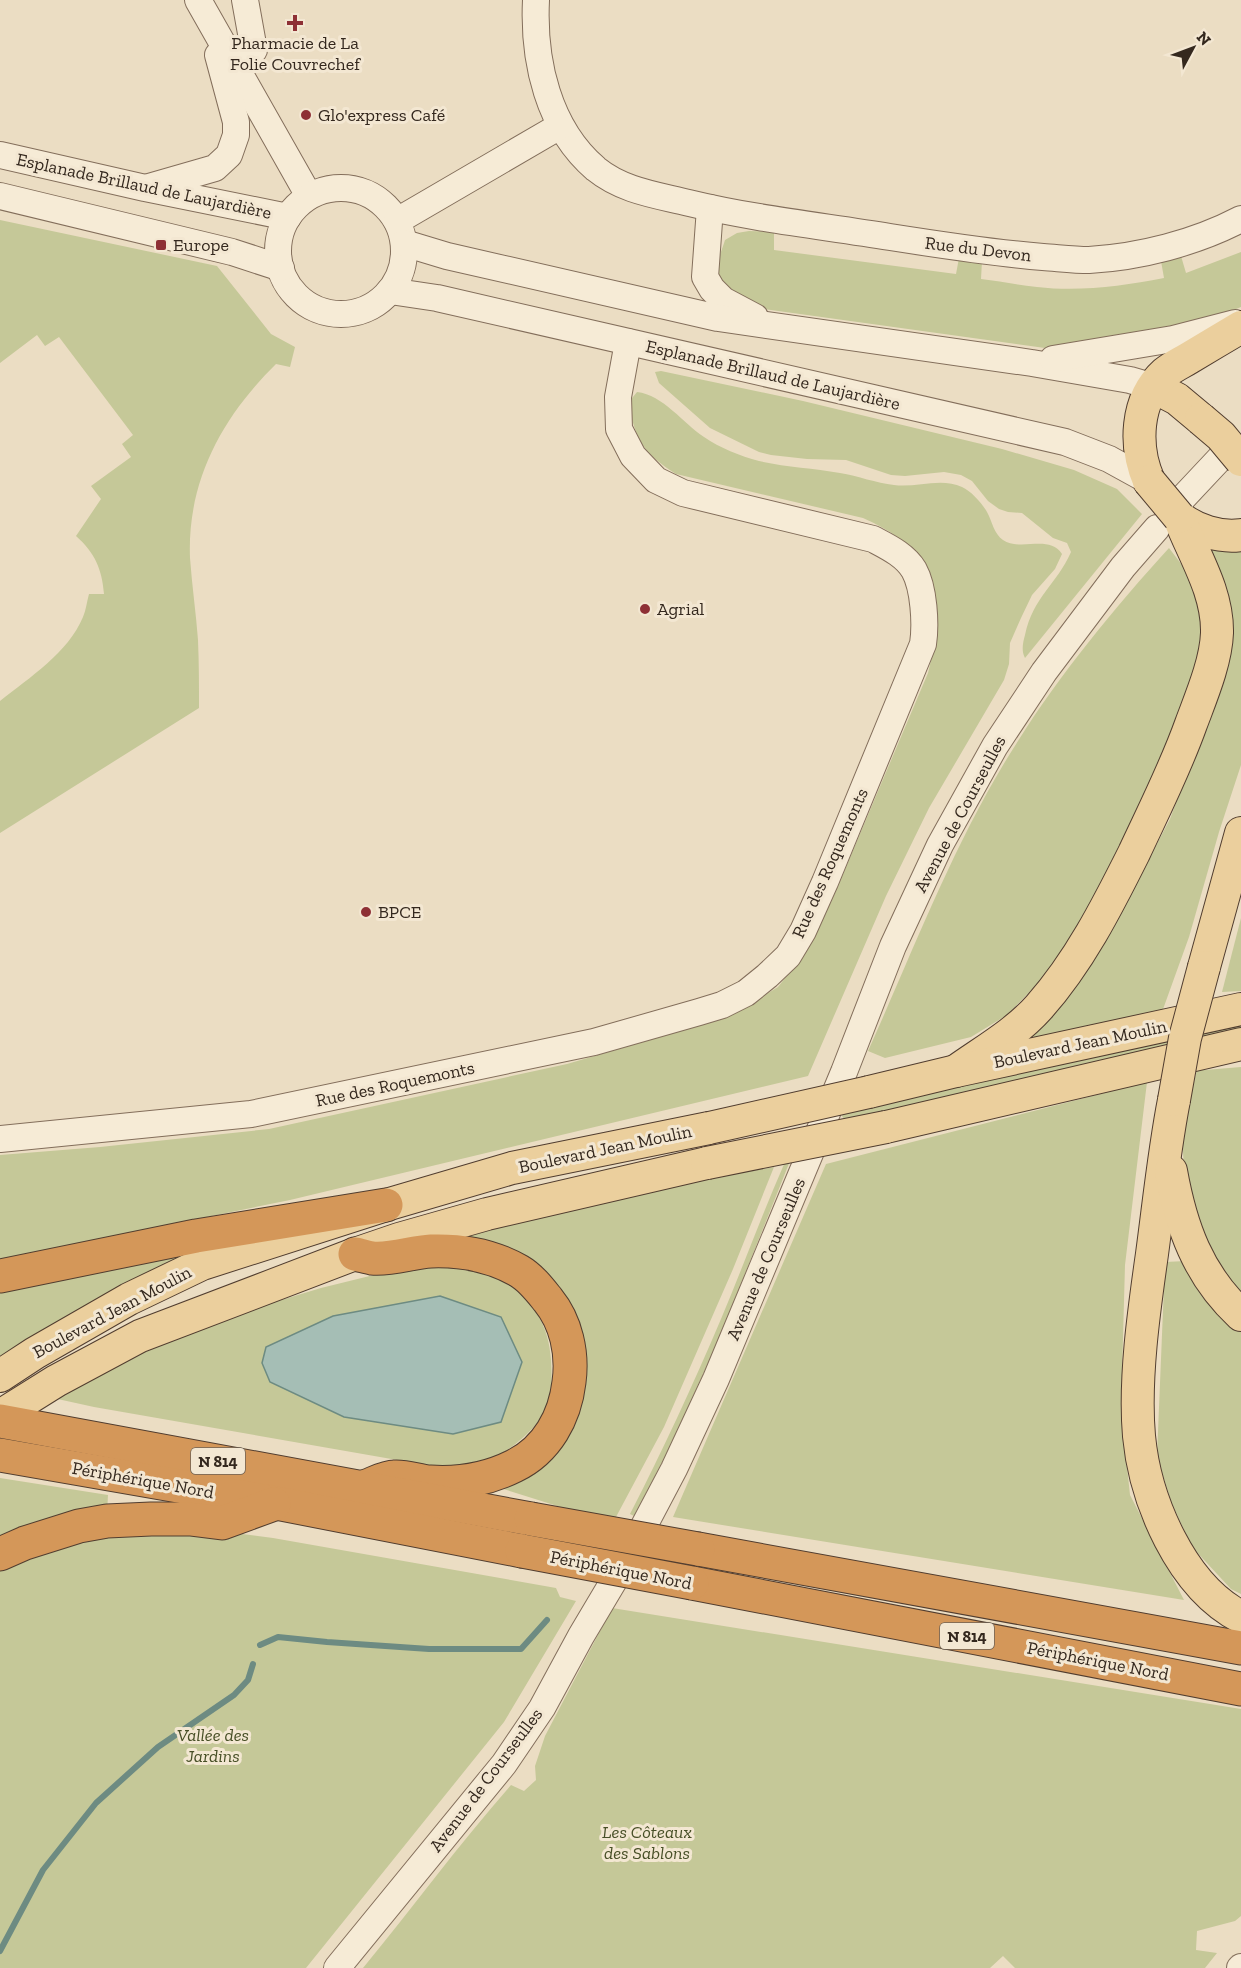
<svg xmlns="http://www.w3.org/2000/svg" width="1241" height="1968" viewBox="0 0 1241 1968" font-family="'Zilla Slab',serif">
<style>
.green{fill:#c5c898;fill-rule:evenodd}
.water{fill:#a5beb5;stroke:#6d8b82;stroke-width:1.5}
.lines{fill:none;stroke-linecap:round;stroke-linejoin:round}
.stream{stroke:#6d8b82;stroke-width:6}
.minor-casing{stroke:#836e5b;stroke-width:28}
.major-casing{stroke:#513d2f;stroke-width:34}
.highway-casing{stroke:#513d2f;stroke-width:35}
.minor{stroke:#f6ebd6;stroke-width:26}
.major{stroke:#ebcf9d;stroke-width:32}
.highway{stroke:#d49759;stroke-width:33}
.major-bridge-casing{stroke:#513d2f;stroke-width:34;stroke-linecap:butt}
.highway-bridge-casing{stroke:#513d2f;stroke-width:35;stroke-linecap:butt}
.major-bridge{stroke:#ebcf9d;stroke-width:32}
.highway-bridge{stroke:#d49759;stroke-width:33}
.poi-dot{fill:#8e3035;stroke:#f3e7d2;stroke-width:2}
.labels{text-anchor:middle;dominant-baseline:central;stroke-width:6;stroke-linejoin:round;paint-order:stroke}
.shield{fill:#f3e7d2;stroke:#6d6154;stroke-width:1.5}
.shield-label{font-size:16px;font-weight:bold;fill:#34281e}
.poi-label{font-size:18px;fill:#34281e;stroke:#f3e7d2;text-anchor:start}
.street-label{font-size:18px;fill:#34281e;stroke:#f3e7d2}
.park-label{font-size:18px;font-style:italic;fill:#474f26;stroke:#f3e7d2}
</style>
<rect width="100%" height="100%" fill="#ebddc3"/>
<g class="green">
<path d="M0 220 217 266 271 334 295 347 290 367 276 364C222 417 187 481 190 558 192 586 196 613 198 640 199 663 199 686 199 708L0 833V701C30 677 68 653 83 617 86 610 87 601 89 594H104C102 569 95 553 76 536L101 499 91 486 131 457 122 444 133 435 59 337 45 346 37 335 0 363Z"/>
<path d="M749 231 774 232V250L956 274 959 258 982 261 981 279C1000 281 1018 285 1037 287 1080 292 1122 286 1164 278L1161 261 1181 256 1186 273 1241 252V307L1212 319 1143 334 1045 348 756 308C740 297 716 286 718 263 719 256 723 247 725 240L737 233Z"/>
<path d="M661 371 803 401 1002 449 1074 470 1117 489 1142 514 1025 658C1021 651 1023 642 1025 635 1033 597 1057 584 1071 552L1067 543 1053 538 1022 513 1008 512 999 509 988 501 972 481 961 475 944 472 905 476 891 475 846 460 807 459 771 455 759 452 710 428 659 383 655 372Z"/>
<path d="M637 392C663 395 683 423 704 437 720 448 740 456 759 461 785 467 813 468 840 473 858 476 876 483 894 485 916 488 941 477 962 487 971 491 982 503 987 512 992 521 994 534 1003 540 1021 552 1049 534 1062 554L1055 569 1032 595 1021 618 1010 643 1009 664 1004 680 929 808 886 896 808 1076 290 1200 0 1259V1155L100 1147 269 1129 567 1064 694 1027 737 1012 778 987 800 959 832 900 928 673C947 598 939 551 863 518L676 474C642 452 637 442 628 403Z"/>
<path d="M1206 547 1241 549V765L1219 832 1189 937 1162 1012 1002 1050 1121 912 1170 819 1224 674Z"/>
<path d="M1169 548 1198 586 1209 639 1200 671 1121 853 1079 923 1046 975 1007 1015 971 1037 885 1058 868 1051C915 947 956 837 1018 741 1060 674 1116 606 1169 548Z"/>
<path d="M1241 918V991L1222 992Z"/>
<path d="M1241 1023V1033L860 1117 844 1119 842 1116 844 1109Z"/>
<path d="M1241 1067V1301L1215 1272 1186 1203 1182 1135 1197 1069 1205 1070Z"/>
<path d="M1147 1082 1125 1265 1121 1410 1130 1495 1184 1600 673 1517 826 1164Z"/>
<path d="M790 1161 719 1339 669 1449 634 1516 630 1514C663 1450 693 1385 721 1319 743 1267 762 1214 785 1162Z"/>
<path d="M774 1167 733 1269 664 1427 616 1517 570 1510 494 1486 545 1455 562 1300 444 1238 695 1181Z"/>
<path d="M270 1231 0 1360V1289Z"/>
<path d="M1186 1261 1241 1326V1594L1231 1589 1192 1547 1171 1502 1157 1456 1165 1262Z"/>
<path d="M447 1265C466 1268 487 1270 504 1281 533 1300 549 1325 551 1360 552 1375 552 1391 547 1405 538 1432 498 1461 471 1466 462 1468 452 1468 443 1468L94 1407 44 1396 212 1321 321 1288 390 1271ZM522 1361 501 1422 453 1434Z"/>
<path d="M0 1478 108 1495 107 1513 0 1547Z"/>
<path d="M188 1527 273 1538 556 1588 560 1597 576 1601 504 1722 306 1968H0V1565L50 1544Z"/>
<path d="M612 1608 1241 1709V1916L1235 1921 1197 1931 1196 1950 1217 1953 1205 1968H1015L1003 1956 990 1968H363C413 1907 459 1844 511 1785L524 1791 536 1780 535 1766 545 1736Z"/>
</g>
<path class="water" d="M440 1296 501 1317 522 1362 501 1422 453 1434 344 1417 270 1382 262 1363 266 1347 333 1316Z"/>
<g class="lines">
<g class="stream">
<path d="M260 1645 278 1637 327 1642 429 1649H521L547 1620"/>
<path d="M0 1951 43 1870 96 1803 158 1747 234 1695 248 1680 253 1664"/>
</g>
<defs>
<g id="minor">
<path d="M198 0 309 196"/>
<path d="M245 0 254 50"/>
<path d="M536 0C533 61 548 128 596 169 623 191 657 195 689 203 755 219 823 226 890 237 941 245 992 253 1043 257 1058 258 1074 260 1089 260 1140 257 1195 243 1241 219"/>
<path d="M0 155 145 188 288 217"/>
<path d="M149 187 215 168 229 155 236 135V122L218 55"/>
<circle cx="341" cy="251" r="63"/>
<path d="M0 196 232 252 281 268"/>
<path d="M710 208 705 277 712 289 723 300 755 317"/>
<path d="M397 221 560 126"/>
<path d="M404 243 447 256 718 318 1032 363 1130 380 1154 387"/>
<path d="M390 291 437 298 1065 442 1109 459 1149 481"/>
<path d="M1053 359 1173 339 1235 323"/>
<path d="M1179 502 1225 453"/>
<path d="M0 1139 251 1114 594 1042 699 1012 722 1005 746 993 767 976 788 956 803 931 825 882 923 644C926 624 924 588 914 570 905 555 888 547 873 539L683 493 656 480 633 456 619 429 618 397 628 342"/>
<path d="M337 1968 504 1764 542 1708 581 1636 625 1562 674 1469 716 1379 844 1072 893 946 940 845 995 746 1044 672 1123 567 1157 528"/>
<path d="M1240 1968 1241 1967"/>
</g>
<g id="major">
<path d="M1154 387 1177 399 1201 419"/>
<path d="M1149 481C1134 447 1135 400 1165 373 1172 367 1181 363 1189 358 1206 348 1224 337 1241 327"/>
<path d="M1179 517C1195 530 1220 538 1241 535"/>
<path d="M1204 967 1241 833"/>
<path d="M956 1071C984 1051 1016 1033 1039 1007 1079 962 1107 907 1134 853 1154 810 1175 769 1191 724 1201 697 1216 662 1217 633 1218 591 1193 554 1179 517"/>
<path d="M869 1092 956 1071 1241 1009"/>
<path d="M1174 1100C1164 1151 1159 1202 1152 1254 1144 1310 1134 1380 1139 1436 1145 1500 1181 1586 1241 1617"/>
<path d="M886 1127 1241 1044"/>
<path d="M1171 1171C1181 1227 1198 1275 1241 1315"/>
<path d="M0 1376 35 1353 129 1299 202 1264 386 1205 512 1168 709 1128"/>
<path d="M0 1416 56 1381 140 1336 355 1254 399 1239 487 1214 707 1163"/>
</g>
<g id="highway">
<path d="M355 1254C360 1255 367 1257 372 1258 391 1260 412 1252 431 1251 461 1250 493 1256 519 1271 531 1278 540 1290 548 1300 566 1322 573 1353 569 1382 565 1417 547 1450 514 1466 488 1479 460 1484 430 1482 418 1481 406 1476 394 1477 385 1477 373 1484 364 1487"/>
<path d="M0 1276 196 1236 386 1205"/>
<path d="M0 1421 531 1519"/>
<path d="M0 1455 276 1503 522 1551"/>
<path d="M698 1549 1241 1648"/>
<path d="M0 1554 25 1543 79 1526 107 1521 151 1519H190L222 1523 274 1504"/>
<path d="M692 1583 1241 1689"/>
</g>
</defs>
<use href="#minor" class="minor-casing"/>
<use href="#major" class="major-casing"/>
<use href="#highway" class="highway-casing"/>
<use href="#minor" class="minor"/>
<use href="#major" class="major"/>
<use href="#highway" class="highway"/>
<defs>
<g id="major-bridge">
<path d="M1201 419 1221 436 1241 460"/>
<path d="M1149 481 1179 517"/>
<path d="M1174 1100 1185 1038 1204 967"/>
<path d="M709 1128 869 1092"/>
<path d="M707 1163 886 1127"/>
</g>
<g id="highway-bridge">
<path d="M531 1519 698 1549"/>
<path d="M522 1551 692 1583"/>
</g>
</defs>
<use href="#major-bridge" class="major-bridge-casing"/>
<use href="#highway-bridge" class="highway-bridge-casing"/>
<use href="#major-bridge" class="major-bridge"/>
<use href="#highway-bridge" class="highway-bridge"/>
</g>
<g class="poi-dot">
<path d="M292 14h6v6h6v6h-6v6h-6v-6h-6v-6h6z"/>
<circle cx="306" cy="115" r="6"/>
<rect x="155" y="239" width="12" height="12" rx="3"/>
<circle cx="645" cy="609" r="6"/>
<circle cx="366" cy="912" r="6"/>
</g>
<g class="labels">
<g class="shield">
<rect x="191" y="1448" width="54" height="26" rx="4.5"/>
<rect x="940" y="1623" width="54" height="26" rx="4.5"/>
</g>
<g class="shield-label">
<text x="218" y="1461">N 814</text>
<text x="967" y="1636">N 814</text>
</g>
<g class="poi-label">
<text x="295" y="43" text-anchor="middle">Pharmacie de La<tspan x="295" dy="21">Folie Couvrechef</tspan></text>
<text x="318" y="115">Glo'express Café</text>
<text x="173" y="245">Europe</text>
<text x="657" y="609">Agrial</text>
<text x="378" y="912">BPCE</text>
</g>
<g class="street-label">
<text transform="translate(144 186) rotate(12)">Esplanade Brillaud de Laujardière</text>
<text transform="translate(978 249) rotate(7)">Rue du Devon</text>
<text transform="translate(773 375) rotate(13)">Esplanade Brillaud de Laujardière</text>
<text transform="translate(960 814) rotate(-62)">Avenue de Courseulles</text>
<text transform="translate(830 863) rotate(-66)">Rue des Roquemonts</text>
<text transform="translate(1080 1044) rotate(-12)">Boulevard Jean Moulin</text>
<text transform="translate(395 1084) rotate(-12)">Rue des Roquemonts</text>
<text transform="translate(605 1149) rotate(-12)">Boulevard Jean Moulin</text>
<text transform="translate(766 1259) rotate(-67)">Avenue de Courseulles</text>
<text transform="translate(112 1312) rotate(-28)">Boulevard Jean Moulin</text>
<text transform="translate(143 1480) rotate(10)">Périphérique Nord</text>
<text transform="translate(621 1570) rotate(11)">Périphérique Nord</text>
<text transform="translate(1098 1661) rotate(11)">Périphérique Nord</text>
<text transform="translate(486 1780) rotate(-53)">Avenue de Courseulles</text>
</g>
<g class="park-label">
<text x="213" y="1735">Vallée des<tspan x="213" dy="21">Jardins</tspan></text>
<text x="647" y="1832">Les Côteaux<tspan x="647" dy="21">des Sablons</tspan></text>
</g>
</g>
<g transform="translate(1193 48) rotate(49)" stroke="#f3e7d2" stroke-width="4.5" paint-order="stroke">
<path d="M0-4.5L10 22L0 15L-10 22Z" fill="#34281e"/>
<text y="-9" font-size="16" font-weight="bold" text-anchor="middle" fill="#34281e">N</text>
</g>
</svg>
